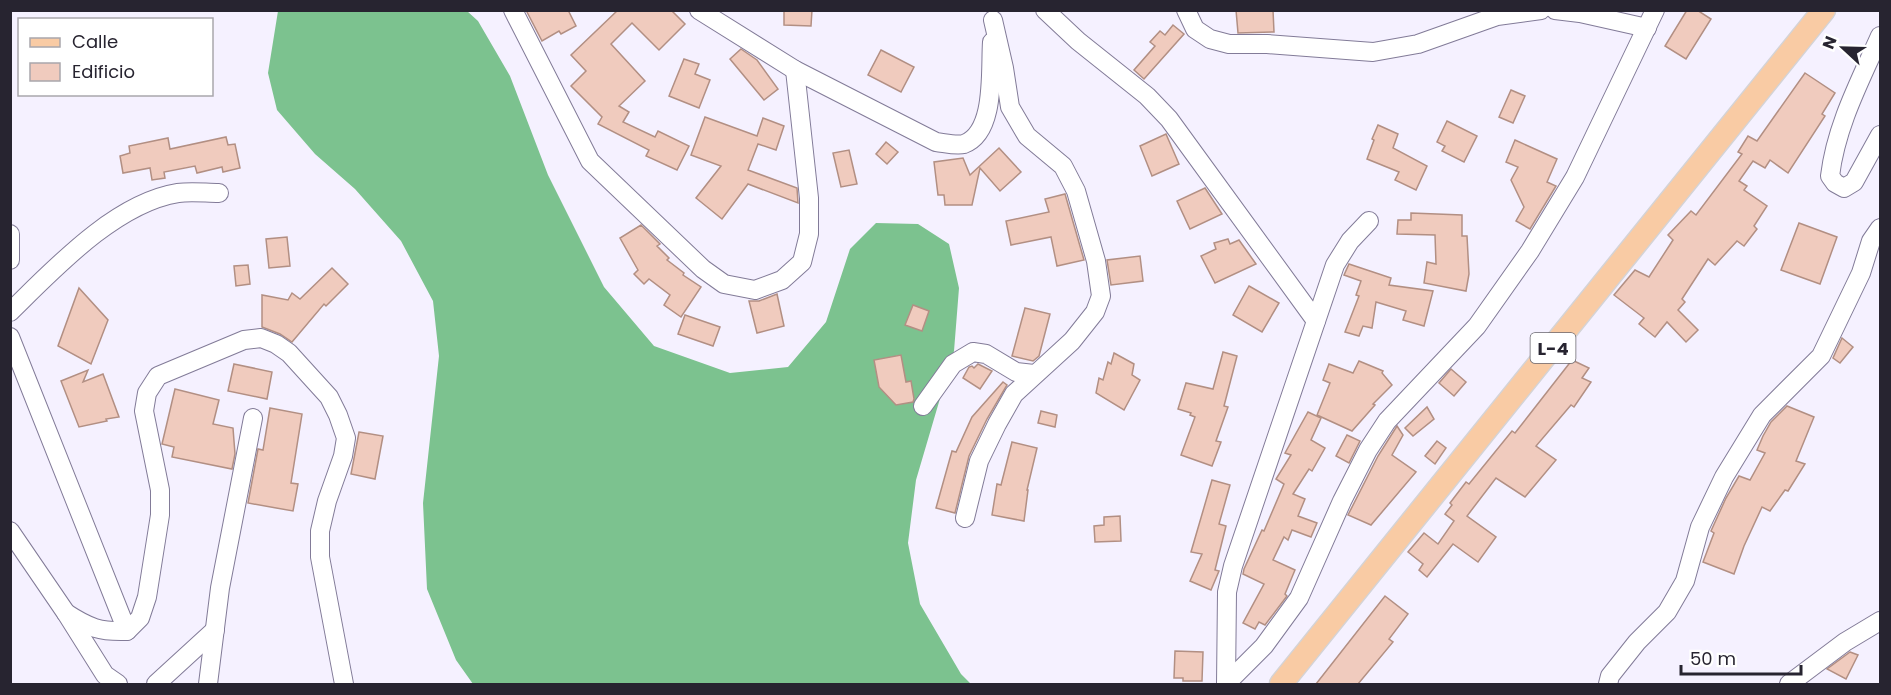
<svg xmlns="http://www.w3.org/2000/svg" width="1891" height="695" viewBox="0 0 1891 695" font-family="Poppins,sans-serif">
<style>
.forest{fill:#7cc28f}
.building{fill:#f0cbbe;stroke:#b28f83;stroke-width:1.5}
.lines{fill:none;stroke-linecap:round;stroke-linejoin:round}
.minor-casing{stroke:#827b98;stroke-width:20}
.major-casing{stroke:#d4d3d6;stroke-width:25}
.minor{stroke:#fff;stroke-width:18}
.major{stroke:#f9cba4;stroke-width:22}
.labels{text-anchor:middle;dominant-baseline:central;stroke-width:4.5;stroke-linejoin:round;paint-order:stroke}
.shield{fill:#fff;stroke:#68666e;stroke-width:1.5}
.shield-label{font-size:18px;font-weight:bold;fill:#272430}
</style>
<rect width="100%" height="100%" fill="#f5f1ff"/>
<path class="forest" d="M278 11H467L478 21 510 76 548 175 604 287 654 346 730 373 788 367 826 322 850 249 876 223 918 224 949 244 959 288 954 351 916 480 908 543 920 604 961 674 971 684H473L456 660 427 589 423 503 439 356 433 301 401 241 355 189 315 154 277 110 268 73Z"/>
<g class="building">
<path d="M526 10H568L576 26 561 34 559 31 542 41Z"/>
<path d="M618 10H671L685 24 659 50 632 23 611 44 645 81 619 106 629 112 623 122 655 137 658 131 689 146 677 170 646 156 649 150 598 124 602 117 571 86 586 71 571 55Z"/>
<path d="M784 10H812L811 26 784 25Z"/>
<path d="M1236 10H1273L1274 32 1238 33Z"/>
<path d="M1687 10H1697L1711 19 1686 59 1665 46Z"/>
<path d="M1173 25 1184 34 1144 79 1134 70 1155 46 1150 42 1160 31 1165 35Z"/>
<path d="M741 49 757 60 778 89 764 100 730 59Z"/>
<path d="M881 50 914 67 901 92 868 75Z"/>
<path d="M684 59 699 64 695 74 710 80 699 108 669 96Z"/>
<path d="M1805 73 1835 93 1822 114 1825 116 1788 173 1770 160 1765 168 1753 161 1739 181 1747 186 1744 190 1767 206 1754 226 1757 229 1744 246 1737 241 1715 265 1708 259 1682 299 1685 302 1678 310 1698 330 1686 342 1667 322 1655 337 1639 324 1644 318 1614 295 1635 270 1649 277 1673 240 1668 235 1691 211 1696 215 1742 154 1738 152 1748 136 1757 141Z"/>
<path d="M1511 90 1525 96 1513 123 1499 117Z"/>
<path d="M705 117 757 136 763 118 784 126 776 150 758 144 748 170 797 188 798 203 748 184 722 219 696 198 721 166 691 155Z"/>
<path d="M1447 121 1477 136 1464 162 1442 151 1445 146 1437 142Z"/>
<path d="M1378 125 1398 134 1393 148 1427 166 1416 190 1395 180 1399 172 1367 159 1374 140 1372 139Z"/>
<path d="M1166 134 1179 164 1152 176 1140 146Z"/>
<path d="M226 137 228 145 235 144 240 168 223 172 222 167 197 173 195 166 164 172 165 178 152 180 150 168 123 173 120 156 130 153 129 146 168 138 170 149Z"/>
<path d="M1515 140 1557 159 1547 182 1556 186 1530 229 1516 221 1524 207 1511 180 1518 167 1506 162Z"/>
<path d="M886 142 898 152 887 164 876 154Z"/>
<path d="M999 148 1021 172 1000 191 980 168 972 205H945L944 195H938L934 162 963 158 970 175Z"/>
<path d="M849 150 857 184 841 187 833 153Z"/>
<path d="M1205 188 1222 214 1190 229 1177 201Z"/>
<path d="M1065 194 1084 260 1057 266 1051 237 1011 245 1006 221 1049 212 1045 199Z"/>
<path d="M1411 213 1462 215V236H1467L1469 274 1466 291 1424 283 1427 262 1436 264 1435 235 1397 234 1398 220H1411Z"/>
<path d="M1799 223 1837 237 1820 284 1781 270Z"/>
<path d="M641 225 660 244 657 246 669 258 667 260 684 273 683 275 701 287 681 317 664 305 670 295 649 279 644 284 634 274 638 270 620 238Z"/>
<path d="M287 237 290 266 269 268 266 239Z"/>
<path d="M1228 239 1230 244 1239 240 1256 264 1215 283 1201 256 1216 249 1214 243Z"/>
<path d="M1140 256 1143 281 1111 285 1107 260Z"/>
<path d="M1349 264 1391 278 1389 285 1433 291 1424 326 1403 320 1406 311 1376 302 1372 328 1363 326 1359 336 1345 332 1359 296 1356 295 1361 281 1344 275Z"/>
<path d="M248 265 250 284 236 286 234 266Z"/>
<path d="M332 268 348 284 326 306 324 304 292 342 280 334 262 327V295L288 300 292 293 300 299Z"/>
<path d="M1249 286 1279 303 1262 332 1233 315Z"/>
<path d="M79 288 108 320 91 364 58 346Z"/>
<path d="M777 294 784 326 757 333 749 301H759Z"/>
<path d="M913 305 929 311 922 331 905 325Z"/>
<path d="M1025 308 1050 314 1039 356 1033 361 1012 356Z"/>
<path d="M685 315 720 327 713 346 678 334Z"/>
<path d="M1842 338 1853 347 1840 363 1833 358Z"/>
<path d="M1223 352 1237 356 1224 406 1228 407 1216 441 1221 442 1212 466 1181 455 1195 417 1190 415 1191 413 1178 409 1186 383 1213 389Z"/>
<path d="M1114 353 1134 364 1132 375 1140 380 1124 410 1096 393 1099 378 1103 380 1108 362 1111 364Z"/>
<path d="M901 355 906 382 911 381 914 399 913 402 896 405 879 387 874 360Z"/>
<path d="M1572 360 1589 368 1582 378 1591 382 1574 407 1571 405 1536 446 1556 460 1525 497 1496 478 1467 516 1496 537 1478 562 1453 544 1427 577 1419 570 1423 564 1408 552 1424 533 1438 544 1454 521 1445 514 1452 505 1450 503 1466 482 1469 484 1512 431 1515 433Z"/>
<path d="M1359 361 1383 371 1382 373 1392 385 1373 404 1375 405 1352 431 1317 415 1330 383 1323 380 1329 364 1353 373Z"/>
<path d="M234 364 272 372 267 399 228 391Z"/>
<path d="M978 364 992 371 980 389 963 378 969 367 972 366 974 368Z"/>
<path d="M1451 369 1466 382 1454 396 1439 383Z"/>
<path d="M88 370 83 382 103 374 119 417 106 419 107 421 79 427 61 381Z"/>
<path d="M1003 382 1007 385 987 419 969 456 955 513 936 508 952 451 956 452 972 417Z"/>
<path d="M175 389 219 400 213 424 233 428 235 454 232 469 172 457 174 447 162 444Z"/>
<path d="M1787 406 1814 417 1796 461 1805 464 1788 491 1785 490 1770 511 1762 507 1744 546 1734 574 1703 562 1714 533 1711 531 1726 498 1739 476 1750 480 1765 453 1757 450 1763 436 1771 422Z"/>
<path d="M1427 407 1434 419 1413 436 1405 428Z"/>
<path d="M270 408 302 414 291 483 298 484 293 511 248 503 258 449 263 450Z"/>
<path d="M1041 411 1057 415 1055 427 1038 423Z"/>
<path d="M1308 412 1321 418 1311 440 1325 448 1312 471 1309 469 1293 494 1305 499 1298 516 1317 523 1311 537 1292 530 1288 540 1284 537 1273 560 1295 570 1285 594 1287 596 1265 625 1259 622 1255 629 1243 623 1264 584 1243 574 1244 569 1262 530 1264 531 1284 484 1276 479 1291 455 1285 453Z"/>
<path d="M1397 426 1403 435 1392 455 1416 472 1371 525 1348 515 1378 456Z"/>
<path d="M359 432 383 436 375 479 351 474Z"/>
<path d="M1347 435 1360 441 1349 463 1336 456Z"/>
<path d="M1437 441 1446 448 1435 464 1425 456Z"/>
<path d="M1012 442 1037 448 1027 490H1028L1024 521 992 515 997 484 1001 485Z"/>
<path d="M1212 480 1230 485 1219 524 1226 526 1215 570 1219 571 1211 590 1190 581 1202 554 1191 552Z"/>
<path d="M1120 516 1121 541 1095 542 1094 526 1104 525V517Z"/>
<path d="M1385 596 1408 614 1389 639 1393 642 1358 684H1316Z"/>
<path d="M1175 651 1203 652 1202 681H1183V678H1174Z"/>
<path d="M1850 652 1858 655 1846 679 1827 669Z"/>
</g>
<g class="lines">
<defs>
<g id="minor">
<path d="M513 10 590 161 703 269 724 284 755 290 782 280 802 262 809 234V198L795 70"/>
<path d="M699 10 795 70 936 142C945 143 956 146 964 144 996 132 990 71 992 42"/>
<path d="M1045 10 1078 41 1147 96 1169 119 1316 321"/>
<path d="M1186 10 1195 29 1210 39 1229 44H1267L1373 52 1418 44 1497 16 1541 10"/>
<path d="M1555 10 1580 13 1647 28"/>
<path d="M1880 36C1860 81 1836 126 1830 176L1835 183 1844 188 1854 182 1880 135"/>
<path d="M10 234V260"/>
<path d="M10 312C54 269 115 203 178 193 191 191 206 193 219 193"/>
<path d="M10 337 127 631"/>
<path d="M923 406 953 364 973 352 986 354 1016 372 1034 374"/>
<path d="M965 518 979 461 997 424 1014 394 1072 341 1095 312 1101 296 1096 261 1076 191 1063 166 1027 136 1010 107 1004 68 993 20"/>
<path d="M10 531 66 613 105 675 118 684"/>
<path d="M66 613C89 628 100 632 127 631L140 618 147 597 160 515V490L144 411 147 393 158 376 244 340 261 338 276 344 289 353 329 397 338 415 346 438 343 456 327 501 320 531V557L344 684"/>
<path d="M156 684 215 630"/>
<path d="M208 684 220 588 253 418"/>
<path d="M1226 684 1264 646 1299 598 1342 501 1368 450 1387 421 1477 326 1530 251 1575 177 1655 10"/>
<path d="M1226 684 1227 592 1233 566 1335 265 1350 241 1369 221"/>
<path d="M1608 684 1610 676 1637 642 1667 612 1685 581 1700 527 1724 477 1762 415 1821 356 1861 273 1871 241 1880 228"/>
<path d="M1789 684 1845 642 1880 621"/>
</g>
<path id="major" d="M1281 684 1824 10"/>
</defs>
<use href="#minor" class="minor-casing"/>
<use href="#major" class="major-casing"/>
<use href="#minor" class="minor"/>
<use href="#major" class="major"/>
</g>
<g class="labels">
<rect class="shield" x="1530.5" y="333" width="45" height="30" rx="4.5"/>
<g class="shield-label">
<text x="1553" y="348">L-4</text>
</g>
</g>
<rect width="1891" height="695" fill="none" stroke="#272430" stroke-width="24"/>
<rect x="18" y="18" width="195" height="78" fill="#ffffff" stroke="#a9a7ac" stroke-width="1.5"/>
<rect x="30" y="38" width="30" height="9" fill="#f9cba4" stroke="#a9a7ac" stroke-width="1.5"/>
<text x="72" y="48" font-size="18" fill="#272430">Calle</text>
<rect x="30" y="63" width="30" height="18" fill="#f0cbbe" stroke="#a9a7ac" stroke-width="1.5"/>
<text x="72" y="78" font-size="18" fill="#272430">Edificio</text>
<g transform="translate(1843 48) rotate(292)" stroke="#ffffff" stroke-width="4.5" paint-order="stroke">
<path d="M0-4.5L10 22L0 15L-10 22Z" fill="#272430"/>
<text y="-9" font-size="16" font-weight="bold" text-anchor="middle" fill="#272430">N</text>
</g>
<path d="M1681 665v9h120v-9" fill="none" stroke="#272430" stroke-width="3"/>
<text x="1690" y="665" font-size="18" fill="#272430" stroke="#ffffff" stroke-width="4.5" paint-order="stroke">50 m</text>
</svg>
